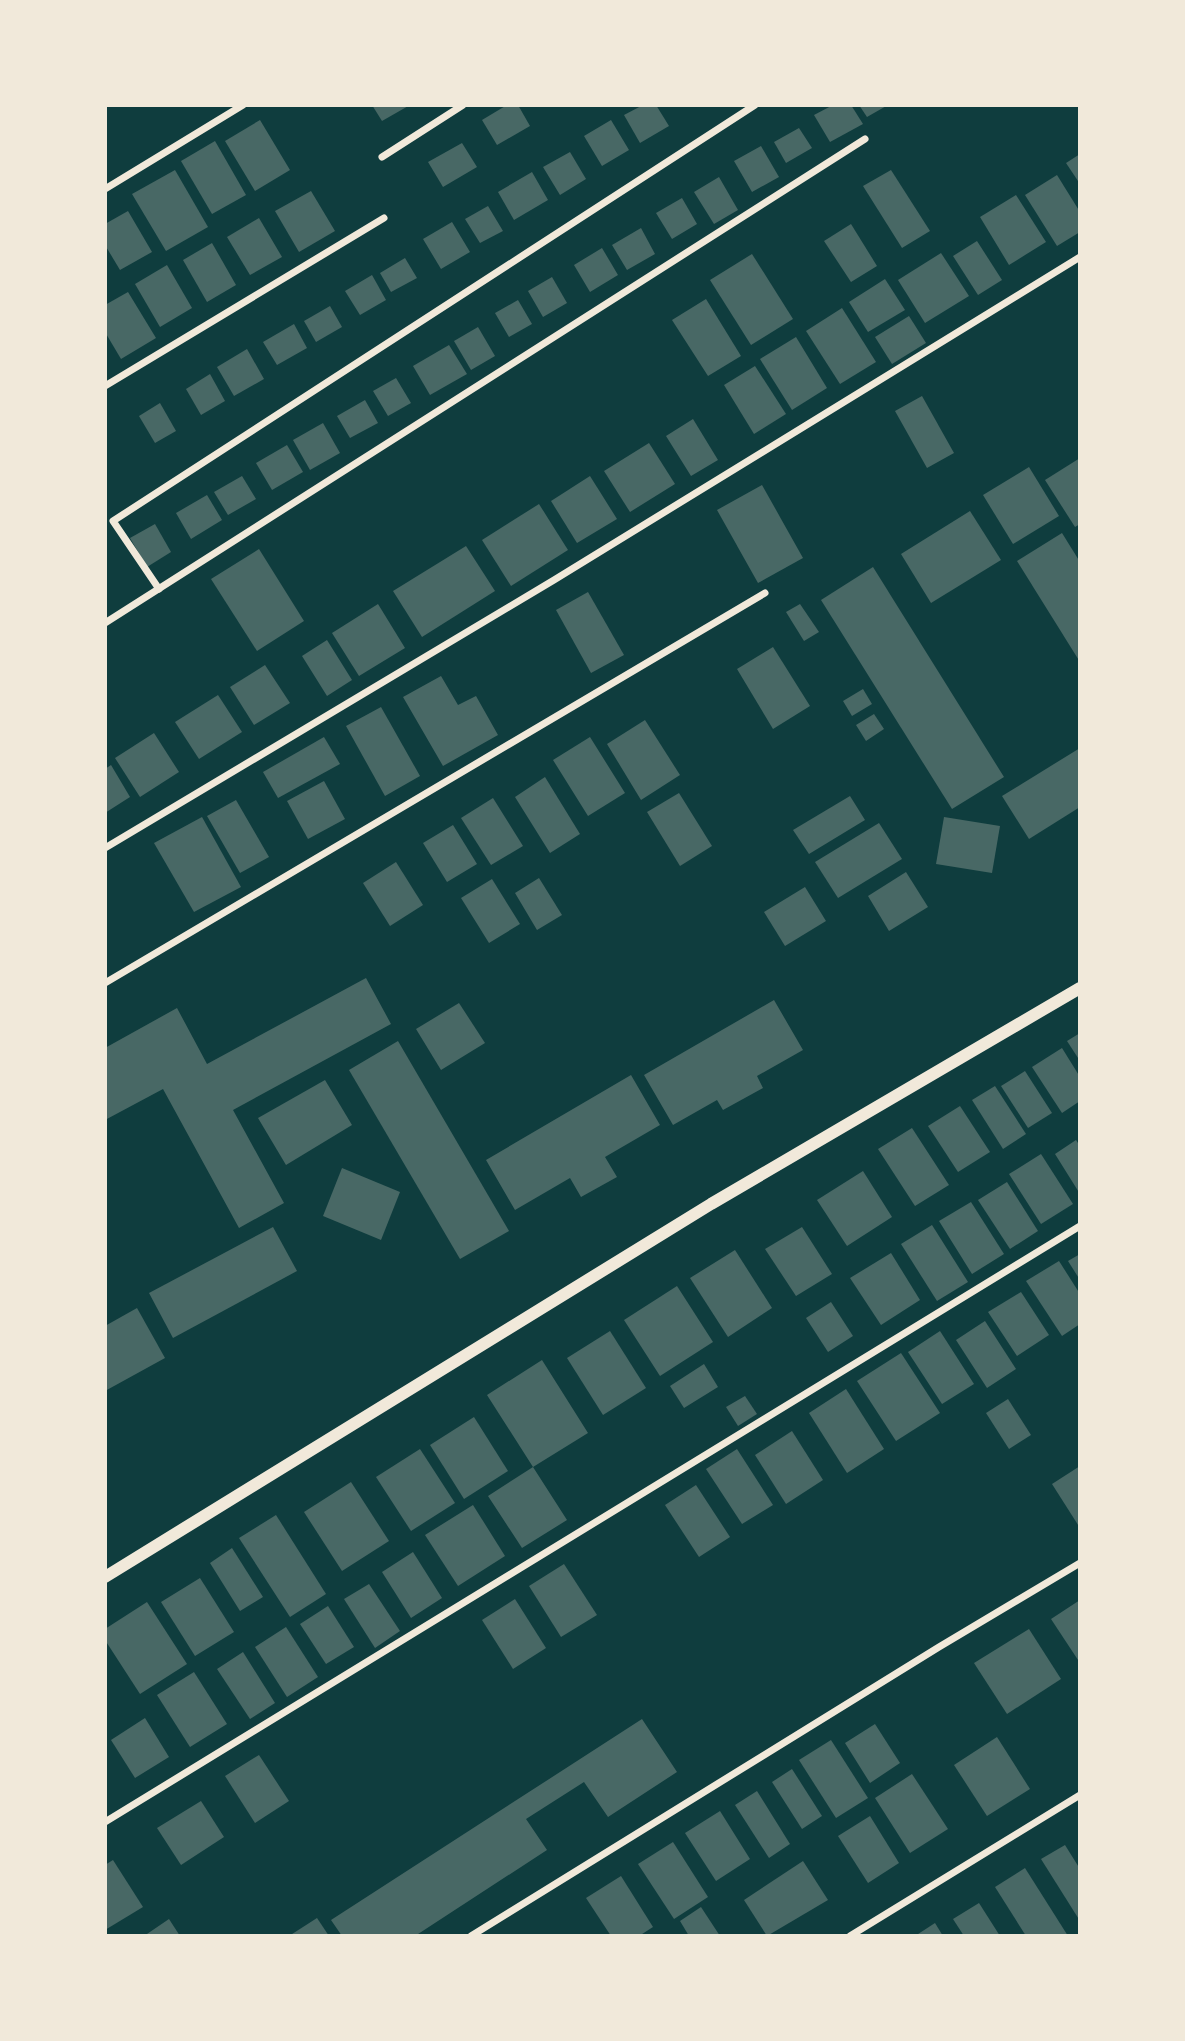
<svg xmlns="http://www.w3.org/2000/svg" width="1185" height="2041" viewBox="0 0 1185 2041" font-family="'Fira Sans',sans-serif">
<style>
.building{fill:#486865}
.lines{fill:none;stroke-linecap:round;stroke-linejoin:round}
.minor{stroke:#f1e9da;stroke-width:7}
.tertiary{stroke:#f1e9da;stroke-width:12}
</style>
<rect width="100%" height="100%" fill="#0f3d3e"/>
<g class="building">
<path d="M372 105H410L382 121Z"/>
<path d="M507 105H518L530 126 497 145 482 120Z"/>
<path d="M643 105H656L669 126 640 143 624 115Z"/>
<path d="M833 105H851L863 124 830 142 814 115Z"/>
<path d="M859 105H888L867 117Z"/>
<path d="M260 120 290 170 255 191 225 141Z"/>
<path d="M611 120 629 150 602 166 584 136Z"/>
<path d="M799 128 812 148 786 163 774 142Z"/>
<path d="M215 141 246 195 212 214 181 161Z"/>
<path d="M462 143 477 167 443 187 428 162Z"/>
<path d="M761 146 779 177 752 192 734 161Z"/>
<path d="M570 152 586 179 560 195 543 167Z"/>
<path d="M1080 154V184L1066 163Z"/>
<path d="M175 170 208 227 166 251 132 194Z"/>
<path d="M891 170 930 231 902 248 863 186Z"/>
<path d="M532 172 548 200 514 220 498 192Z"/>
<path d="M1057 175 1080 212V232L1057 246 1025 195Z"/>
<path d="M719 177 738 210 714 224 694 192Z"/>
<path d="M311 191 335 231 299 252 275 211Z"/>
<path d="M1016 195 1046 242 1009 265 980 217Z"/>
<path d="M682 198 697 224 672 239 656 213Z"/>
<path d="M488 206 503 231 480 243 465 219Z"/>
<path d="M128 211 152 252 120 270 105 245V224Z"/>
<path d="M259 218 282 257 250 275 227 237Z"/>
<path d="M452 222 470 252 441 269 423 239Z"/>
<path d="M851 224 877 266 851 282 824 241Z"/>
<path d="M641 228 655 254 627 270 612 245Z"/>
<path d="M977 241 1002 280 978 295 953 256Z"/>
<path d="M212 243 236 285 207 302 183 260Z"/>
<path d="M602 248 618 275 590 292 574 265Z"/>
<path d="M941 253 969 296 925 323 898 280Z"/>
<path d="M752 254 793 319 751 345 710 280Z"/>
<path d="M405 258 417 278 391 292 380 273Z"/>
<path d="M167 265 192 308 160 327 135 284Z"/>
<path d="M372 275 386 300 360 315 345 291Z"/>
<path d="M552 277 567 303 543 317 528 291Z"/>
<path d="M885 279 905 310 868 332 849 302Z"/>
<path d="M128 292 156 338 121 359 105 332V305Z"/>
<path d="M706 299 741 356 708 376 672 320Z"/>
<path d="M518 300 532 324 509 337 495 313Z"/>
<path d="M330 306 342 327 316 342 304 321Z"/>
<path d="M842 308 876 362 840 384 806 331Z"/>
<path d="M909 316 926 343 892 364 875 337Z"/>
<path d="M294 324 307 348 277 365 263 342Z"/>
<path d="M478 327 495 356 471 370 454 341Z"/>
<path d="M796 337 827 388 792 410 760 359Z"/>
<path d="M449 345 467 374 430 395 413 366Z"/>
<path d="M247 349 264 379 234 396 217 367Z"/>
<path d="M755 366 786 414 754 434 724 385Z"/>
<path d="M210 374 225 401 201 415 186 389Z"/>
<path d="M396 378 411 403 388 416 373 391Z"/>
<path d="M922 396 954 453 927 468 895 411Z"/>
<path d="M365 400 378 423 350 438 337 416Z"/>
<path d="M160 403 176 431 155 443 139 416Z"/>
<path d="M693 419 718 460 691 476 666 436Z"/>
<path d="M323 423 340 453 310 470 293 440Z"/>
<path d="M649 443 675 484 630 512 604 471Z"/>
<path d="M287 445 303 472 272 490 256 463Z"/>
<path d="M1080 458V524L1075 527 1045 480Z"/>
<path d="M1029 467 1059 516 1013 544 983 495Z"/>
<path d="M242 476 256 499 228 515 214 492Z"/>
<path d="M590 476 617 519 577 543 551 501Z"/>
<path d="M762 485 803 558 758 583 717 510Z"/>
<path d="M207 495 222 520 191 539 176 513Z"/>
<path d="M539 504 568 550 511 586 482 540Z"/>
<path d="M970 511 1001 560 931 603 901 554Z"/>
<path d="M155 524 171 552 147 567 130 538Z"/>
<path d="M1062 533 1080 562V662L1017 561Z"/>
<path d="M466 546 495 591 422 637 393 591Z"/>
<path d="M259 549 304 621 257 651 211 579Z"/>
<path d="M873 567 1004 777 952 809 821 600Z"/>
<path d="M588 592 624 655 591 673 556 610Z"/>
<path d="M378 604 405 648 359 676 332 633Z"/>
<path d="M800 604 819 632 804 641 786 612Z"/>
<path d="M327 640 352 680 327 696 302 656Z"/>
<path d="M773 647 810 706 773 729 737 669Z"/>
<path d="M265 665 290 703 254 725 230 687Z"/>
<path d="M441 676 458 705 476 696 498 735 443 766 403 697Z"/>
<path d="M863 689 872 704 852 716 843 701Z"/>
<path d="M218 695 242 732 199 759 175 722Z"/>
<path d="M381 707 420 776 385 796 346 726Z"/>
<path d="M874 714 884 729 866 741 856 725Z"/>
<path d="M645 720 680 775 641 800 607 744Z"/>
<path d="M154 733 179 772 140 797 115 758Z"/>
<path d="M324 737 340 764 278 798 263 772Z"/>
<path d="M590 737 625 793 588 816 553 760Z"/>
<path d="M1080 748V807L1029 839 1002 796Z"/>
<path d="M111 765 130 797 105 813V769Z"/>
<path d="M545 777 580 834 550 853 515 797Z"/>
<path d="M324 781 345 819 308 839 287 801Z"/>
<path d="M679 793 712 846 680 866 647 812Z"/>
<path d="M850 796 865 820 809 854 793 830Z"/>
<path d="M493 798 523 846 491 865 461 818Z"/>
<path d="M236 800 269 857 240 873 207 816Z"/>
<path d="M202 817 241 887 194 912 154 843Z"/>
<path d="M944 817 1000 826 992 873 936 864Z"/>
<path d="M879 823 902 859 838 898 815 862Z"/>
<path d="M453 825 477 864 447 882 423 843Z"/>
<path d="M396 862 423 905 390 926 363 883Z"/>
<path d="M906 872 928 907 889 931 868 896Z"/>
<path d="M539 878 562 915 537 930 515 893Z"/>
<path d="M492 879 520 924 489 943 461 898Z"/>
<path d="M805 887 826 921 785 946 764 912Z"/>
<path d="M366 978 391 1024 233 1110 284 1203 239 1228 163 1089 105 1120V1048L177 1008 207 1064Z"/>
<path d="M774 1000 803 1050 757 1076 763 1088 723 1110 717 1100 673 1125 644 1075Z"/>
<path d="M459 1003 485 1043 441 1070 416 1029Z"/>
<path d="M1080 1033V1061L1067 1041Z"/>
<path d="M398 1041 509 1231 460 1259 349 1070Z"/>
<path d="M1062 1048 1080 1077V1101L1062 1113 1032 1067Z"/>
<path d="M1025 1071 1052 1113 1028 1128 1001 1086Z"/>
<path d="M631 1075 660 1125 605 1157 617 1177 581 1197 570 1178 515 1210 486 1160Z"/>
<path d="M325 1080 352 1125 286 1165 258 1118Z"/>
<path d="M995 1086 1026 1134 1003 1149 972 1100Z"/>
<path d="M960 1106 990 1152 958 1172 928 1126Z"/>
<path d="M912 1128 949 1185 915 1206 878 1149Z"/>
<path d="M1076 1140 1080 1146V1194L1055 1154Z"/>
<path d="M1041 1154 1073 1204 1041 1224 1009 1174Z"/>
<path d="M342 1168 400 1192 381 1240 323 1216Z"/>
<path d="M863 1171 892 1217 847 1246 817 1200Z"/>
<path d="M1007 1182 1038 1231 1010 1249 978 1200Z"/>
<path d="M971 1202 1004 1254 972 1274 939 1221Z"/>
<path d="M932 1225 968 1282 937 1301 901 1244Z"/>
<path d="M273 1227 297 1271 173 1338 149 1293Z"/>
<path d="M802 1227 832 1274 796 1296 765 1249Z"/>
<path d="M735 1250 772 1308 728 1337 690 1278Z"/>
<path d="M891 1253 920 1300 881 1325 850 1278Z"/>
<path d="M1080 1254V1280L1068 1261Z"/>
<path d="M1059 1261 1080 1294V1324L1062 1336 1026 1281Z"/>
<path d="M677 1286 713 1342 660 1376 624 1320Z"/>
<path d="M1021 1292 1049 1335 1017 1356 988 1312Z"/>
<path d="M831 1302 853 1336 828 1352 806 1318Z"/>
<path d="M137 1308 165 1358 105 1391V1326Z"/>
<path d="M985 1321 1016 1369 987 1388 956 1340Z"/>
<path d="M610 1331 646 1388 603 1415 567 1358Z"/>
<path d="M940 1331 974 1384 942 1404 908 1352Z"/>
<path d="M901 1353 940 1413 896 1441 857 1381Z"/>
<path d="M542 1360 588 1433 533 1467 567 1520 522 1548 488 1496 533 1467 487 1395Z"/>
<path d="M704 1364 718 1387 684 1408 670 1386Z"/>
<path d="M846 1389 884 1449 847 1473 809 1413Z"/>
<path d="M745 1396 757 1414 738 1426 726 1407Z"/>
<path d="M1008 1399 1031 1435 1009 1449 986 1413Z"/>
<path d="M474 1417 508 1471 464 1499 430 1445Z"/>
<path d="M792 1431 823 1480 786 1504 755 1455Z"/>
<path d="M420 1449 455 1503 411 1531 376 1477Z"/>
<path d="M737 1449 773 1505 742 1524 706 1469Z"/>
<path d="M1080 1466V1528L1052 1484Z"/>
<path d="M351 1482 389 1541 342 1571 304 1512Z"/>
<path d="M696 1485 730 1537 699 1557 665 1505Z"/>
<path d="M473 1505 505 1556 458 1586 425 1535Z"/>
<path d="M276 1515 326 1594 290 1617 239 1538Z"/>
<path d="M232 1548 263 1597 240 1611 210 1563Z"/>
<path d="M413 1552 442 1598 411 1618 382 1572Z"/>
<path d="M564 1564 597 1615 561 1637 529 1586Z"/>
<path d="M200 1578 234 1632 195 1656 161 1602Z"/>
<path d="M369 1584 400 1631 375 1648 344 1599Z"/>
<path d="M515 1599 546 1648 513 1669 482 1620Z"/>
<path d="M1080 1600V1663L1051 1619Z"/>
<path d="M147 1602 187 1664 140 1694 105 1640V1629Z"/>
<path d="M328 1606 354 1647 326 1664 300 1624Z"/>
<path d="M286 1627 318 1677 287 1697 255 1647Z"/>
<path d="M1029 1629 1061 1679 1007 1714 974 1663Z"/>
<path d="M243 1652 275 1703 250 1719 217 1669Z"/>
<path d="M194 1672 227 1724 190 1747 157 1695Z"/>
<path d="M145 1718 169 1757 135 1778 111 1740Z"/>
<path d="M642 1719 677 1772 608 1817 584 1782 526 1819 547 1850 415 1936H342L331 1920Z"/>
<path d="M875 1724 900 1763 870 1783 845 1743Z"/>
<path d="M997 1737 1030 1789 987 1816 954 1765Z"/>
<path d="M831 1740 868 1798 836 1818 799 1760Z"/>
<path d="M259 1755 289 1801 255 1823 225 1776Z"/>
<path d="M792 1769 822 1816 802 1829 772 1782Z"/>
<path d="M912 1774 948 1829 910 1853 875 1798Z"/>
<path d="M757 1791 790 1844 769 1858 735 1805Z"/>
<path d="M201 1801 224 1837 181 1865 157 1828Z"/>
<path d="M720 1811 750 1859 716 1881 685 1833Z"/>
<path d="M870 1816 899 1863 868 1883 838 1836Z"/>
<path d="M673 1842 708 1897 674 1919 638 1864Z"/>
<path d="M1065 1845 1080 1869V1921L1041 1859Z"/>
<path d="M113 1860 143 1907 105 1930V1865Z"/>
<path d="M803 1861 828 1900 767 1936 744 1900Z"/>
<path d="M1025 1868 1068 1936H1026L995 1887Z"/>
<path d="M621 1876 653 1927 639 1936H611L586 1898Z"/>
<path d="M979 1903 1000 1936H964L953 1919Z"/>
<path d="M701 1907 720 1936H689L680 1921Z"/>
<path d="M317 1918 329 1936H289Z"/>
<path d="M169 1919 180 1936H144Z"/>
<path d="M935 1923 943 1936H915Z"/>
</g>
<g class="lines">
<g class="minor">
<path d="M382 157 463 105"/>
<path d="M105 189 243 105"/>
<path d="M105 386 384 218"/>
<path d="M159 589 113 521 755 105"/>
<path d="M105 623 865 139"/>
<path d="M105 848 554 580 1080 257"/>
<path d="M105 983 765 593"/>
<path d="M105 1822 1080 1226"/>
<path d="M471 1936 939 1647 1080 1563"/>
<path d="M850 1936 1080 1795"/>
</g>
<path class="tertiary" d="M105 1577 711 1204 1080 988"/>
</g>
<rect width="1185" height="2041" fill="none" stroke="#f1e9da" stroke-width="214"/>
</svg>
